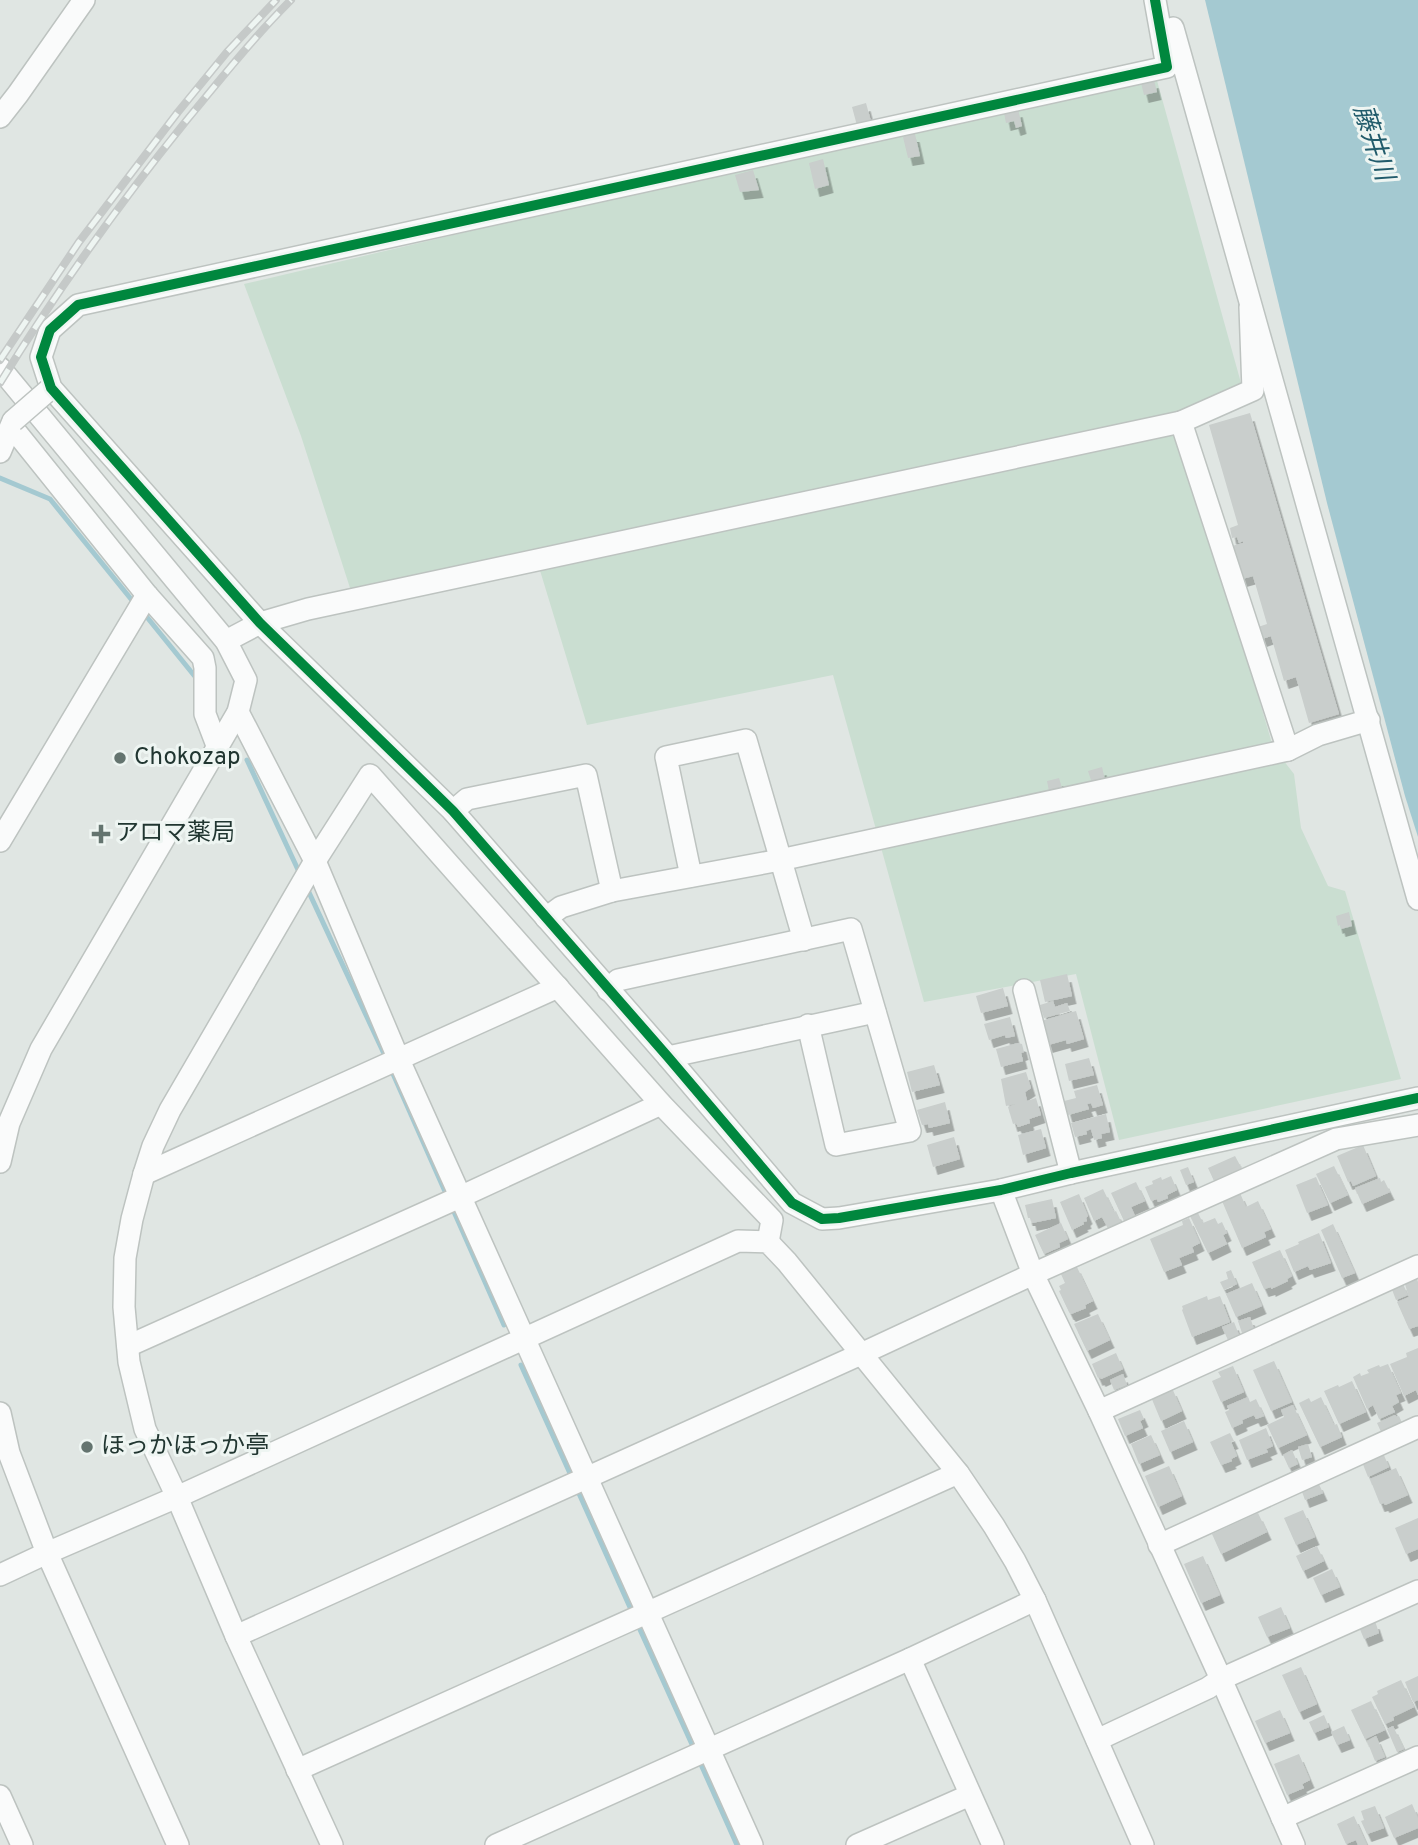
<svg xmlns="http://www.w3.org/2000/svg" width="1418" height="1845" viewBox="0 0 1418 1845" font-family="Overpass,'Noto Sans JP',sans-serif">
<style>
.green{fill:#caded1}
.water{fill:#a4c9d1}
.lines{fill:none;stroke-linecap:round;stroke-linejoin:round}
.stream{stroke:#a4c9d1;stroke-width:5}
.building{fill:#c9cecc;filter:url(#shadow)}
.minor-casing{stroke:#bdc3c0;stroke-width:24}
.minor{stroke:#fafbfb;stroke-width:21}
.rail-casing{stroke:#c5c9c8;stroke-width:8}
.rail{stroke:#eef5f2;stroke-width:5;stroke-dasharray:16;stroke-linecap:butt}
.minor-bridge-casing{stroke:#bdc3c0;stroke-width:24;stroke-linecap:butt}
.minor-bridge{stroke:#fafbfb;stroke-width:21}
.cycleway-casing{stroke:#eef5f2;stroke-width:15}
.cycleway{stroke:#00873e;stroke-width:10}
.poi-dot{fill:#64746f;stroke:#eef5f2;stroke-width:2.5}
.labels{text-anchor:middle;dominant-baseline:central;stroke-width:6;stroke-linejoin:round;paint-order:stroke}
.poi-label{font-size:24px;fill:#213631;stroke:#eef5f2;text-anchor:start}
.water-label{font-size:26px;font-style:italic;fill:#215b6b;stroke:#eef5f2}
</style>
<defs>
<filter id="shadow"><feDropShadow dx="4.5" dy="8" stdDeviation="0" flood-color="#0004"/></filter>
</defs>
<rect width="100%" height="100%" fill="#e0e6e3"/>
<path class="green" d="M1156 77 1241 383 1213 404 1177 419 1273 747 1294 774 1301 828 1328 886 1345 891 1401 1079 1119 1140 1076 974 924 1002 833 675 587 725 535 554 351 591 301 436 244 284 731 170Z"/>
<path class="water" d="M1205 0H1418V837L1405 796 1327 503Z"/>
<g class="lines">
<g class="stream">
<path d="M0 478 50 499 135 604"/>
<path d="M142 611 197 679"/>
<path d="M247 760 300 874"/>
<path d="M306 886 386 1058"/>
<path d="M390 1067 447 1196"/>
<path d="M451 1205 504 1325"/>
<path d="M521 1365 573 1480"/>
<path d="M577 1489 633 1614"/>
<path d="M637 1623 695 1751"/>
<path d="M699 1760 737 1845"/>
</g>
</g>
<g class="building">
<path d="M1154 80 1157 92 1144 95 1141 83Z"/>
<path d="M866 103 873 129 859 133 852 107Z"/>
<path d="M1018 109 1022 126 1016 128 1014 121 1006 123 1004 113Z"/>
<path d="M911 131 912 134H915L920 156 908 158 903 137 905 136 904 132Z"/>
<path d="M823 159 829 185 815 189 809 163Z"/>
<path d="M753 170 759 190 740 192 735 175Z"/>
<path d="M1250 413 1339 714 1309 723 1296 677 1284 681 1271 636 1262 639 1258 627 1267 624 1253 576 1242 579 1232 546 1243 543V541L1239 543 1237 537 1232 538 1230 528 1238 525 1209 425Z"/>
<path d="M1102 767 1105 780 1092 783 1088 771Z"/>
<path d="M1059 778 1062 788 1049 791 1047 781Z"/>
<path d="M1349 912 1352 926 1341 929 1340 925 1338 926 1336 916Z"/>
<path d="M1067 974 1072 996 1045 1002 1040 980Z"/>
<path d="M1003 988 1008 1006 981 1013 976 996Z"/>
<path d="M1053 1001 1055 1007 1067 1003 1070 1011 1044 1018 1040 1005Z"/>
<path d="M1076 1011 1084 1039 1067 1044 1066 1040 1048 1045 1041 1021Z"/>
<path d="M1010 1017 1015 1036 1006 1038 1005 1035 989 1040 984 1024Z"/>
<path d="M1018 1043 1022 1044 1024 1052 1021 1053 1023 1061 1001 1067 996 1049Z"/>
<path d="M1089 1058 1094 1075 1069 1081 1065 1064Z"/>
<path d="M934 1065 940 1085 912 1092 907 1072Z"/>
<path d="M1026 1072 1031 1088 1025 1092 1027 1101 1036 1098 1041 1115 1029 1119 1030 1123 1018 1127 1016 1123 1013 1124 1008 1107 1015 1104 1006 1106 1001 1079Z"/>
<path d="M1097 1085 1103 1105 1093 1108 1091 1103 1087 1104 1089 1109 1068 1115 1064 1101 1076 1098 1074 1091Z"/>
<path d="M945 1102 950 1123 929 1128 928 1124 922 1125 917 1110Z"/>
<path d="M1106 1114 1110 1132 1101 1134 1102 1138 1094 1140 1091 1129 1086 1131 1087 1134 1075 1137 1071 1123Z"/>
<path d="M1041 1129 1046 1148 1023 1155 1018 1135Z"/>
<path d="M954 1137 960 1159 933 1167 927 1145Z"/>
<path d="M1363 1145 1376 1176 1353 1186 1351 1181 1348 1182 1337 1156Z"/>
<path d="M1235 1156 1242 1169 1215 1183 1208 1168Z"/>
<path d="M1334 1166 1348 1195 1330 1203 1316 1174Z"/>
<path d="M1188 1167 1194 1182 1186 1185 1180 1170Z"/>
<path d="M1171 1176 1177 1190 1167 1195 1168 1198 1158 1202 1157 1199 1151 1201 1145 1187 1153 1184 1152 1181 1161 1177 1162 1180Z"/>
<path d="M1316 1177 1328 1205 1307 1213 1296 1185Z"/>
<path d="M1380 1178 1381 1182 1384 1180 1390 1192 1362 1204 1355 1188Z"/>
<path d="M1136 1182 1145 1201 1131 1207 1136 1218 1125 1223 1111 1193Z"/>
<path d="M1103 1189 1114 1212 1116 1211 1122 1224 1109 1230 1102 1217 1094 1221 1084 1198Z"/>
<path d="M1240 1193 1246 1207 1258 1201 1271 1229 1264 1232 1266 1237 1242 1248 1222 1201Z"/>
<path d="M1079 1194 1088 1216 1086 1218 1087 1221 1083 1222 1084 1224 1072 1230 1060 1202Z"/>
<path d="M1052 1199 1056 1218 1032 1223 1031 1218H1028L1025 1205Z"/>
<path d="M1197 1211 1203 1223 1215 1218 1218 1224 1222 1222 1227 1233 1223 1235 1227 1244 1208 1253 1189 1214Z"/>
<path d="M1189 1218 1200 1243 1192 1247 1194 1252 1179 1258 1182 1265 1164 1272 1150 1239 1183 1225 1182 1221Z"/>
<path d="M1061 1223 1068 1239 1059 1243 1060 1247 1044 1254 1035 1235Z"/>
<path d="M1333 1224 1355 1273 1342 1278 1321 1230Z"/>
<path d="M1319 1233 1331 1263 1310 1270 1308 1266 1294 1272 1285 1250 1299 1244 1298 1242Z"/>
<path d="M1280 1250 1292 1276 1287 1279 1288 1281 1271 1289V1287L1264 1289 1252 1262Z"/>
<path d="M1076 1265 1093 1301 1085 1305 1086 1308 1071 1314 1070 1312H1069L1059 1291 1061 1290 1059 1286 1065 1283 1060 1272Z"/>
<path d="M1231 1270 1237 1284 1224 1290 1220 1282 1228 1279 1226 1272Z"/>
<path d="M1416 1276 1418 1282V1326L1409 1329 1397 1302 1409 1297 1404 1281Z"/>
<path d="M1402 1282 1408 1295 1396 1300 1391 1287Z"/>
<path d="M1252 1283 1262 1306 1236 1317 1226 1294Z"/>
<path d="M1207 1296 1208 1300 1220 1296 1230 1322 1192 1337 1182 1310 1183 1309 1182 1306Z"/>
<path d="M1098 1314 1110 1340 1087 1351 1074 1324Z"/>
<path d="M1250 1317 1254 1329 1242 1333 1238 1321Z"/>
<path d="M1234 1322 1239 1335 1228 1340 1222 1327Z"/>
<path d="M1418 1348V1395L1416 1390 1404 1396 1390 1364 1407 1357 1406 1353Z"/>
<path d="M1116 1353 1123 1369 1101 1379 1100 1377 1098 1378 1092 1364Z"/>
<path d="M1274 1361 1292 1402 1271 1411 1253 1370Z"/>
<path d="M1388 1364 1401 1393 1396 1395 1399 1402 1392 1406 1395 1412 1379 1419 1373 1405 1367 1409 1353 1377 1360 1373 1361 1376 1369 1373 1367 1370 1379 1365 1380 1367Z"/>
<path d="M1233 1366 1244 1392 1221 1402 1212 1381 1221 1377 1218 1372Z"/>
<path d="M1123 1374 1127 1385 1114 1390 1110 1380Z"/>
<path d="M1352 1381 1366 1412 1339 1424 1324 1391 1338 1385 1339 1387Z"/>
<path d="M1172 1388 1182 1411 1161 1421 1151 1397Z"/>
<path d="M1248 1397 1250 1402 1256 1399 1264 1416 1256 1419 1254 1415 1242 1420 1243 1423 1232 1428 1225 1412 1229 1410 1227 1406Z"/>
<path d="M1321 1397 1334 1425 1337 1424 1342 1437 1320 1447 1299 1403 1309 1398 1311 1402Z"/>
<path d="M1293 1405 1307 1435 1278 1448 1267 1425 1284 1417 1281 1410Z"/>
<path d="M1140 1410 1144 1419 1140 1421 1143 1428 1125 1436 1118 1419Z"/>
<path d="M1395 1415 1397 1417 1399 1416 1403 1425 1382 1434 1377 1423Z"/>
<path d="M1184 1421 1193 1442 1170 1452 1161 1431Z"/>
<path d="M1266 1428 1273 1446 1266 1449 1268 1452 1247 1460 1239 1440Z"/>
<path d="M1230 1433 1234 1441 1231 1442 1237 1456 1231 1459 1232 1461 1221 1465 1210 1442Z"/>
<path d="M1151 1435 1160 1455 1139 1464 1131 1444Z"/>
<path d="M1308 1444 1312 1457 1302 1460 1298 1447Z"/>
<path d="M1292 1450 1298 1464 1289 1468 1283 1455Z"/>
<path d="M1383 1453 1389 1467 1368 1477 1362 1462Z"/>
<path d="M1169 1466 1182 1496 1158 1507 1145 1476Z"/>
<path d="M1396 1468 1408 1495 1385 1505 1384 1503 1380 1504 1370 1479Z"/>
<path d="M1318 1482 1323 1493 1305 1500 1301 1489Z"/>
<path d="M1303 1510 1315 1537 1296 1545 1284 1518Z"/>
<path d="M1258 1513 1267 1532 1221 1554 1212 1534Z"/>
<path d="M1418 1518V1549L1406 1554 1395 1528Z"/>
<path d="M1317 1546 1324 1561 1303 1571 1296 1556Z"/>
<path d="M1203 1556 1220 1595 1201 1603 1184 1564Z"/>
<path d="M1332 1569 1340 1587 1321 1595 1313 1578Z"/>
<path d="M1281 1607 1290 1628 1267 1637 1258 1617Z"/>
<path d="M1375 1621 1379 1633 1364 1639 1359 1627Z"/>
<path d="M1301 1667 1317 1704 1299 1712 1282 1675Z"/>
<path d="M1418 1676V1700L1413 1702 1405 1682Z"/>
<path d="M1401 1680 1414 1707 1393 1717 1394 1720 1385 1724 1372 1697 1378 1694 1377 1691Z"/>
<path d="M1371 1701 1385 1730 1365 1739 1351 1710Z"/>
<path d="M1280 1710 1290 1733 1265 1743 1255 1721Z"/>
<path d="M1324 1715 1329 1727 1314 1733 1309 1722Z"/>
<path d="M1344 1726 1350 1740 1337 1745 1331 1732Z"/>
<path d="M1393 1726 1404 1749 1397 1752 1387 1729Z"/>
<path d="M1376 1736 1385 1757 1375 1761 1367 1741Z"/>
<path d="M1299 1754 1310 1780 1302 1784 1304 1788 1287 1795 1274 1764Z"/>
<path d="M1412 1804 1418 1818V1828L1394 1838 1385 1817Z"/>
<path d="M1375 1806 1384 1828 1367 1834 1361 1821 1364 1820 1361 1811Z"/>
<path d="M1354 1816 1367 1845H1358L1356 1840 1346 1844 1337 1824Z"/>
</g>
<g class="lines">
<defs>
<g id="minor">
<path d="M1155 0 1167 67 78 305 50 330 41 357 51 388 260 623 453 811 668 1057 792 1203 822 1219 839 1218 1001 1190 1071 1173 1418 1098"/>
<path d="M1173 28 1418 899"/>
<path d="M0 117 18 94 84 0"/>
<path d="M0 368 226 641 246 680 238 712 41 1049 9 1123 0 1162"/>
<path d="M1181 422 1288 750"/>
<path d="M12 427 147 595 203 658 205 668V714L218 748"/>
<path d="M0 452 13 421"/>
<path d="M226 641 260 623 308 609 1181 422 1253 390 1250 307"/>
<path d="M238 712 315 861 399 1060 752 1845"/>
<path d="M453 811 467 799 586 775 612 891"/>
<path d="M0 841 147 595"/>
<path d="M691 876 666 757 746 740 804 940"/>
<path d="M546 918 561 907 612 891 780 860 1288 750 1318 735 1369 720"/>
<path d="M608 990 618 980 851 929 910 1131 836 1145 808 1025"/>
<path d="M1024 990 1071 1173"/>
<path d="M668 1057 875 1012"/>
<path d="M144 1174 558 987"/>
<path d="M1001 1190 1033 1274 1099 1411 1221 1679 1294 1845"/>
<path d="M128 1346 460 1197 661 1104"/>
<path d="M1099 1411 1418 1266"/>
<path d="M0 1413 9 1453 47 1553 178 1845"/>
<path d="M1159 1545 1418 1427"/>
<path d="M0 1575 47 1553 177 1497 738 1241 768 1242 787 1262 958 1473 994 1526 1015 1561 1035 1600 1143 1845"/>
<path d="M236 1636 861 1354 1033 1274 1336 1139 1418 1125"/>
<path d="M910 1659 993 1845"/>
<path d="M1097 1740 1208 1688 1221 1679 1418 1591"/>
<path d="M297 1770 958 1473"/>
<path d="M0 1796 22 1845"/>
<path d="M1282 1818 1418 1757"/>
<path d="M332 1845 236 1636 177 1497 145 1429 129 1362 124 1307 125 1258 132 1219 144 1174 153 1146 170 1110 315 861 370 775 661 1104 772 1220 768 1242"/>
<path d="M496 1845 910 1659 1035 1600"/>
<path d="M857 1845 970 1795"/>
</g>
</defs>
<use href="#minor" class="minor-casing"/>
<use href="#minor" class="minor"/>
<defs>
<g id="rail">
<path d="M0 360 79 242 178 112 227 52 276 0"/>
<path d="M0 383C56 292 119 204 186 121 220 80 253 38 291 0"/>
</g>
</defs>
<use href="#rail" class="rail-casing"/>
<use href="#rail" class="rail"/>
<defs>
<path id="minor-bridge" d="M13 421 51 388"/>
</defs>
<use href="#minor-bridge" class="minor-bridge-casing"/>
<use href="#minor-bridge" class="minor-bridge"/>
<defs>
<path id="cycleway" d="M1155 0 1167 67 78 305 50 330 41 357 51 388 260 623 453 811 668 1057 792 1203 822 1219 839 1218 1001 1190 1071 1173 1418 1098"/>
</defs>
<use href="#cycleway" class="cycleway-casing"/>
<use href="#cycleway" class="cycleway"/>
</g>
<g class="poi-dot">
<circle cx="120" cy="758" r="7"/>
<path d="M97.5 823.5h7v7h7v7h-7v7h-7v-7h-7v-7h7z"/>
<circle cx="87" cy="1447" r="7"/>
</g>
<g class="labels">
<g class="poi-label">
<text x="134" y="758">Chokozap</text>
<text x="115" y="834">アロマ薬局</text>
<text x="101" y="1447">ほっかほっか亭</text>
</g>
<g class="water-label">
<text transform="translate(1372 143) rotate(72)">藤井川</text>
</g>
</g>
</svg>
